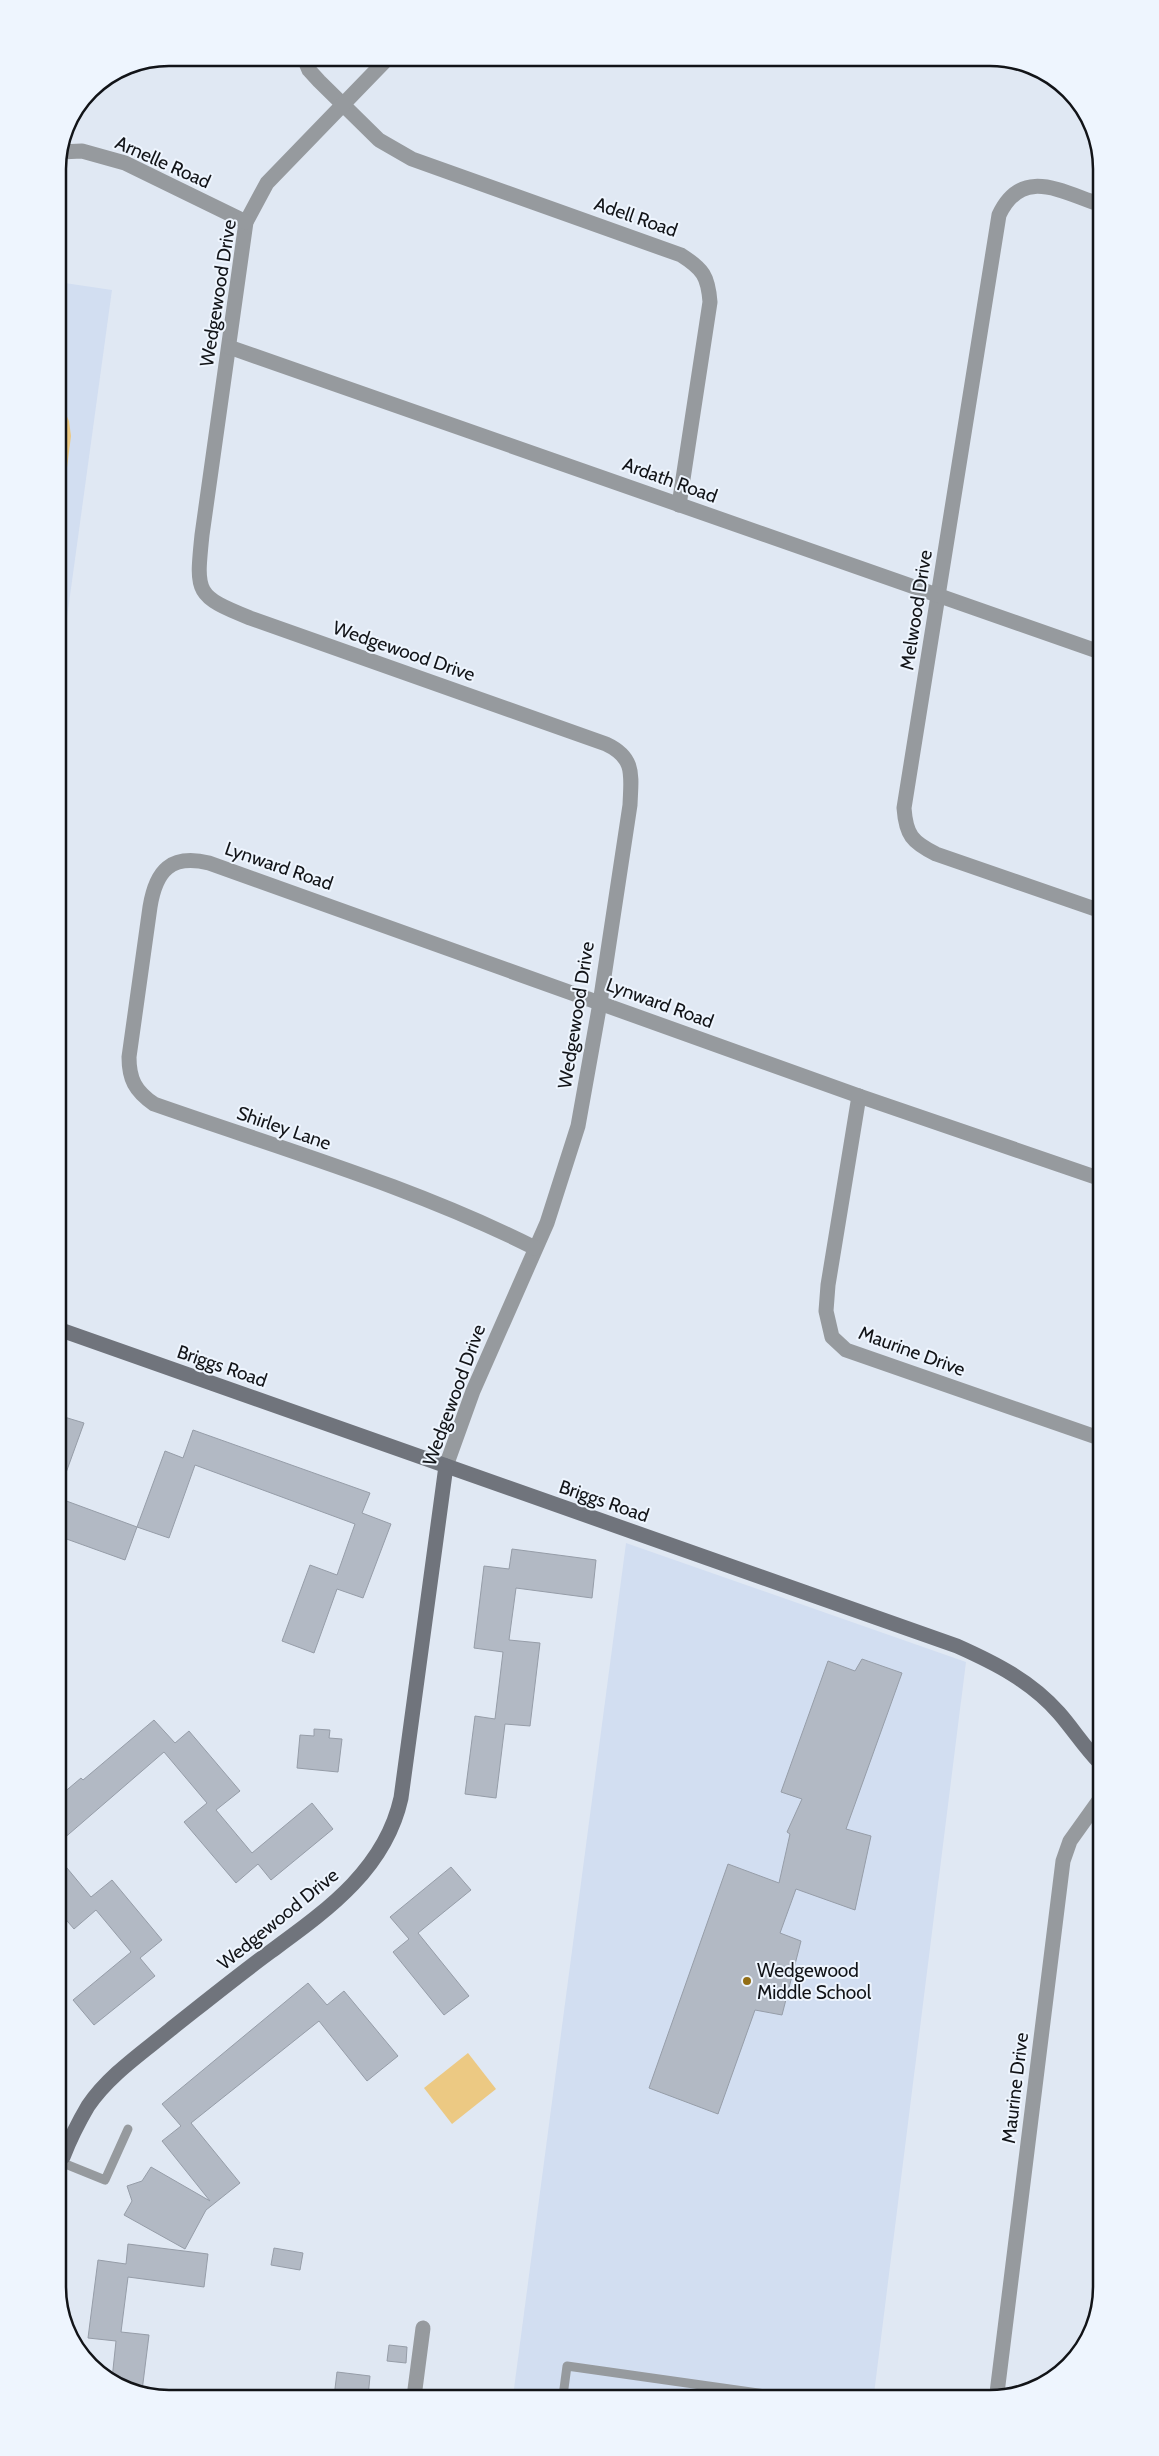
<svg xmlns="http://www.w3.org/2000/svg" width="1159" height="2456" viewBox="0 0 1159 2456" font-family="Cabin,sans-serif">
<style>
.built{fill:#d2def1}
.green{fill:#ecc983}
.building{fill:#b2b9c4;stroke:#969da8}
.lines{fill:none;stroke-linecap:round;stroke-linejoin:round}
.lane{stroke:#969a9e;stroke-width:9}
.street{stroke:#969a9e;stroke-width:15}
.secondary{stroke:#70747c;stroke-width:15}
.poi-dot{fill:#936e16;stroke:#eef5fe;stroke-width:2}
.labels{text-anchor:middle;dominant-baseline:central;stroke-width:4;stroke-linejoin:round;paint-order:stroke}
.street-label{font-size:19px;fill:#121418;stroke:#eef5fe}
.poi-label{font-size:19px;fill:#121418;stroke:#eef5fe;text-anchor:start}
.rim{fill:none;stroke:#121418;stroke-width:2.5}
</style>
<rect width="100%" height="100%" fill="#e0e8f3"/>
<g class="built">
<path d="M58 282 112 290 59 676Z"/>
<path d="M626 1543 966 1662 874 2394 513 2396Z"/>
</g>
<g class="green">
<path d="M58 397 69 421 71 436 59 530Z"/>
<path d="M468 2053 496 2089 452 2124 424 2088Z"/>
</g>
<g class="building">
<path d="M61 1416 84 1423 63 1481H61Z"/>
<path d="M193 1430 370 1493 362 1513 391 1524 363 1598 337 1589 314 1653 282 1641 310 1565 337 1575 355 1524 195 1465 169 1538 137 1527 165 1451 183 1458Z"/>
<path d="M61 1499 137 1527 125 1560 61 1537Z"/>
<path d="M512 1549 596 1560 592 1598 516 1588 509 1640 540 1643 530 1726 505 1724 496 1798 465 1794 475 1716 495 1719 503 1652 474 1648 484 1566 509 1569Z"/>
<path d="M862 1659 902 1673 846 1829 871 1836 855 1910 796 1889 780 1933 801 1941 782 2015 755 2010 718 2114 649 2088 728 1864 779 1883 790 1834 787 1832 802 1799 781 1792 828 1661 855 1671Z"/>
<path d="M154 1720 175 1743 189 1731 240 1791 216 1810 252 1853 312 1803 333 1829 271 1880 258 1864 236 1883 184 1822 207 1803 164 1752 62 1840V1794L81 1778 83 1780Z"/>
<path d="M314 1729 330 1730 329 1738 342 1739 338 1772 297 1768 300 1735 314 1736Z"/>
<path d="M62 1862 91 1897 112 1880 162 1940 140 1958 155 1976 94 2025 73 2000 131 1952 96 1910 74 1929 62 1915Z"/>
<path d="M451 1867 471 1890 418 1933 469 1996 444 2015 393 1952 409 1939 390 1917Z"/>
<path d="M308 1983 327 2005 344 1991 398 2056 367 2081 319 2021 191 2123 240 2183 206 2210 185 2249 124 2215 132 2201 127 2186 142 2181 151 2167 210 2201 162 2141 181 2126 162 2104Z"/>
<path d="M128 2244 208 2254 204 2287 128 2277 121 2332 149 2335 142 2391 112 2379 116 2341 88 2338 98 2260 126 2264Z"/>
<path d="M274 2248 303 2253 300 2270 271 2265Z"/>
<path d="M389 2345 407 2347 406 2363 387 2361Z"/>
<path d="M337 2372 370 2376 368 2397H334Z"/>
</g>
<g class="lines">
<g class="lane">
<path d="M63 2163 105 2180 128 2129"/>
<path d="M563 2396 567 2366 765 2394"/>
</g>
<g class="street">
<path d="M304 58 309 70 319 81 379 140 412 159 681 255C703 269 708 276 710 302L679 505"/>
<path d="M388 58 267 183 246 222 202 535C196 593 195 596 250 618L606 744C636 758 631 776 630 805L600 1003 578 1126 547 1223 473 1391 446 1466"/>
<path d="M60 152 82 151 125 163 246 222"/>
<path d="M1096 203C1058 190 1021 168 999 215L904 808C906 835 912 842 936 854L1098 910"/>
<path d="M229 347 1097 651"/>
<path d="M859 1096 828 1285 826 1311 832 1337 846 1350 1099 1438"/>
<path d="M535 1248C414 1187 282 1149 154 1104 135 1091 129 1079 129 1057L150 907C156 870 171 854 209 863L859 1096 1098 1178"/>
<path d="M997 2393 1063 1861 1070 1841 1100 1799"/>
<path d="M414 2397 423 2328"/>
</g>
<g class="secondary">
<path d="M61 1330 957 1646C995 1663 1031 1681 1059 1713 1073 1729 1085 1748 1100 1763"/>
<path d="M63 2157C70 2139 78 2123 88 2106 109 2075 142 2053 171 2029 204 2003 236 1977 270 1952 326 1911 385 1870 401 1798L446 1466"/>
</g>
</g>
<circle class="poi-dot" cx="747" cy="1981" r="5"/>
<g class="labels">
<g class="street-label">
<text transform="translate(163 162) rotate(24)">Arnelle Road</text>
<text transform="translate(636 217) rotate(19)">Adell Road</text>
<text transform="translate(218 293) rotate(-81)">Wedgewood Drive</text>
<text transform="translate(670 480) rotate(20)">Ardath Road</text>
<text transform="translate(916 610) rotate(-81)">Melwood Drive</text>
<text transform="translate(404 651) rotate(19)">Wedgewood Drive</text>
<text transform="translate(279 866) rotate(19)">Lynward Road</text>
<text transform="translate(660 1003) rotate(20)">Lynward Road</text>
<text transform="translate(576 1015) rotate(-81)">Wedgewood Drive</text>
<text transform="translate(284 1128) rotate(19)">Shirley Lane</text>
<text transform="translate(912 1351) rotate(20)">Maurine Drive</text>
<text transform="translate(222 1366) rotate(19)">Briggs Road</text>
<text transform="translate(454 1395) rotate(-70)">Wedgewood Drive</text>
<text transform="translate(604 1501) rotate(19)">Briggs Road</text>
<text transform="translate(278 1919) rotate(-39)">Wedgewood Drive</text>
<text transform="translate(1015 2088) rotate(-83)">Maurine Drive</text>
</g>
<g class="poi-label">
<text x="757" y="1970">Wedgewood<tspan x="757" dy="22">Middle School</tspan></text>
</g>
</g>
<path d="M0 0H1159V2456H0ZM169 66H990A103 103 0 0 1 1093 169V2287A103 103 0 0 1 990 2390H169A103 103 0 0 1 66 2287V169A103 103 0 0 1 169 66Z" fill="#eef5fe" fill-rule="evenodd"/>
<path class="rim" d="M169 66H990A103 103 0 0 1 1093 169V2287A103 103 0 0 1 990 2390H169A103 103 0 0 1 66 2287V169A103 103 0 0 1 169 66Z"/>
</svg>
